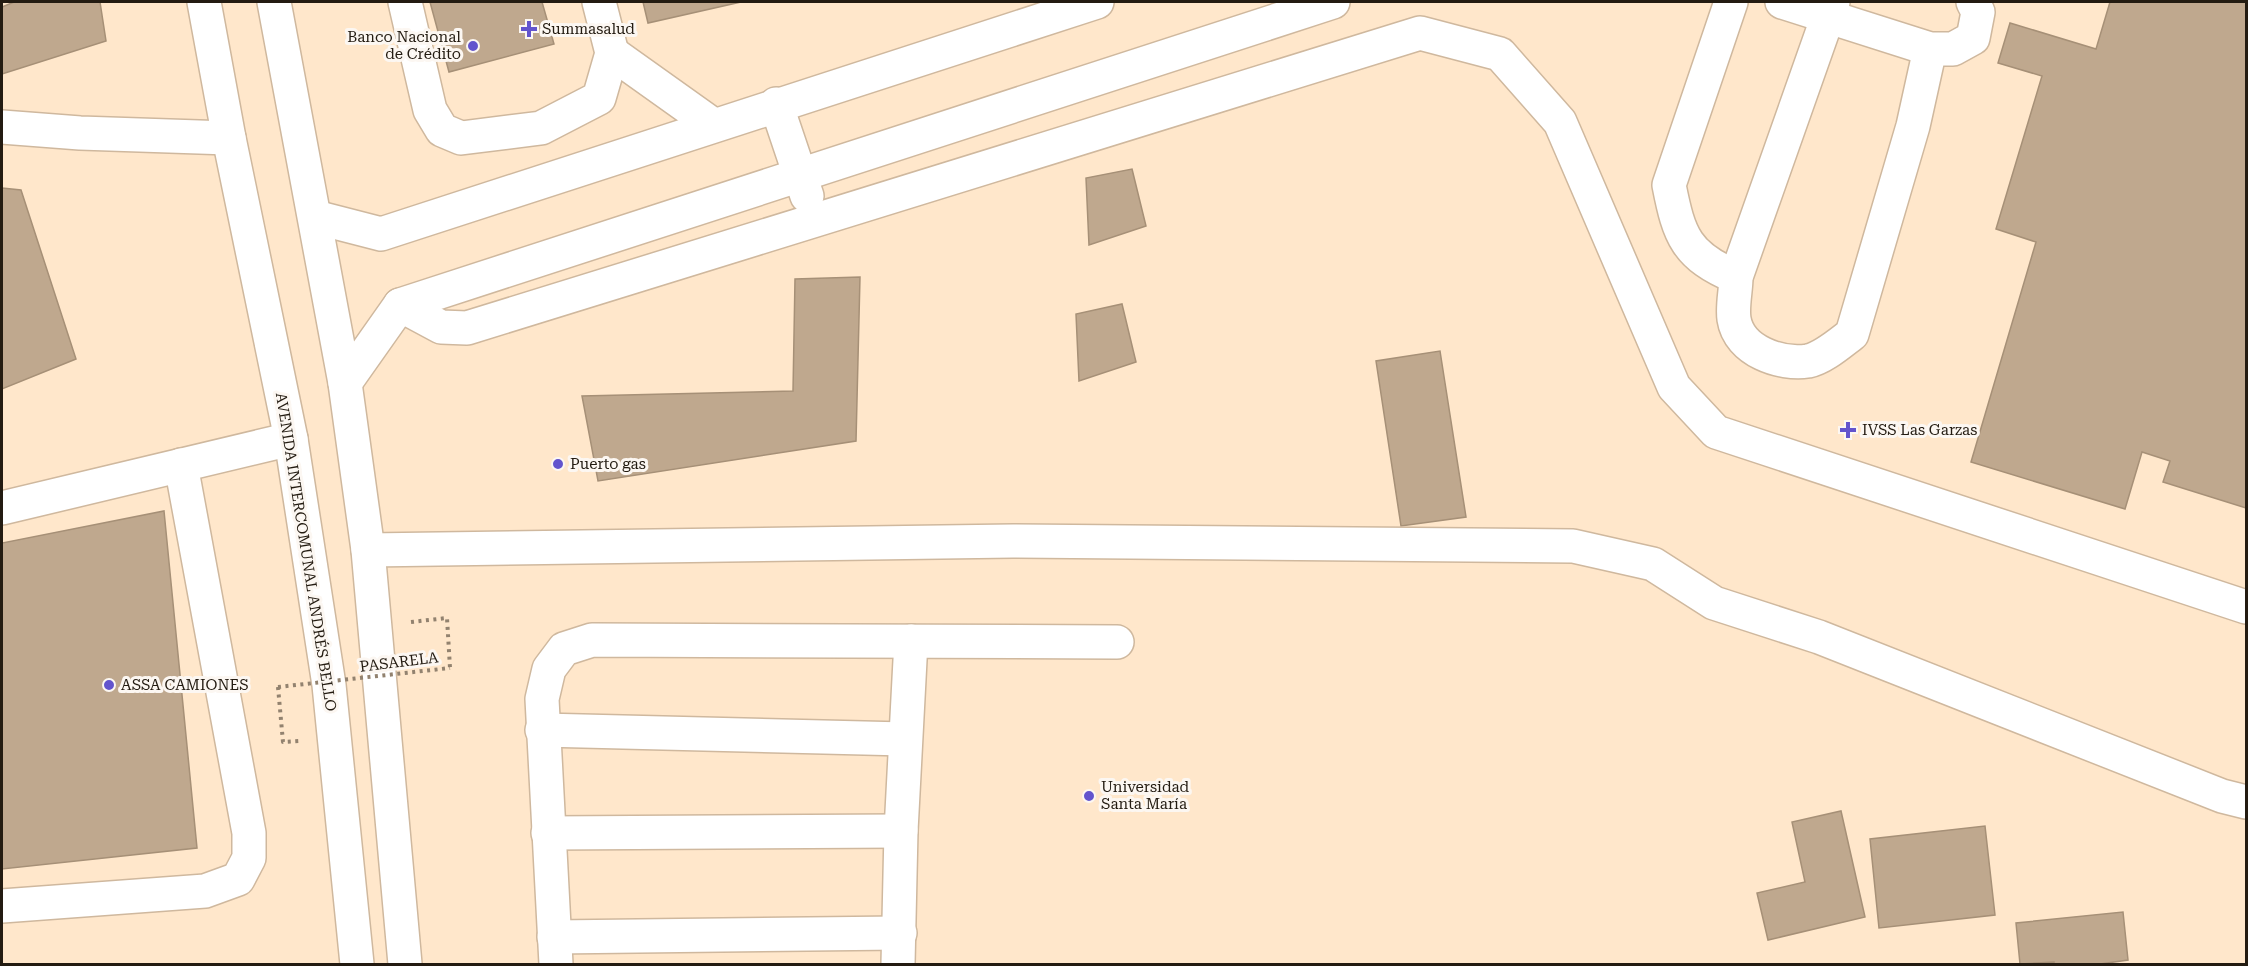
<svg xmlns="http://www.w3.org/2000/svg" width="2248" height="966" viewBox="0 0 2248 966" font-family="'Roboto Serif',serif">
<style>
.building{fill:#bfa88e;stroke:#a69077;stroke-width:1.5}
.lines{fill:none;stroke-linecap:round;stroke-linejoin:round}
.minor-casing{stroke:#cfb89e;stroke-width:36}
.major-casing{stroke:#cfb89e;stroke-width:36}
.path{stroke:#92826f;stroke-width:4;stroke-dasharray:3 4.5;stroke-linecap:butt}
.minor{stroke:#fff;stroke-width:33}
.major{stroke:#fff;stroke-width:33}
.path-bridge{stroke:#92826f;stroke-width:4;stroke-dasharray:3 4.5;stroke-linecap:butt}
.poi-dot{fill:#6354cd;stroke:#fcf7f2;stroke-width:2}
.labels{text-anchor:middle;dominant-baseline:central;stroke-width:6;stroke-linejoin:round;paint-order:stroke}
.poi-label{font-size:15px;fill:#231b11;stroke:#fcf7f2;text-anchor:start}
.street-label{font-size:15px;fill:#231b11;stroke:#fcf7f2}
</style>
<rect width="100%" height="100%" fill="#ffe7cb"/>
<g class="building">
<path d="M14 2H100L106 41 2 74V7Z"/>
<path d="M430 2H542L554 44 449 72Z"/>
<path d="M643 2H741L648 23Z"/>
<path d="M2110 2H2246V508L2163 482 2170 461 2142 452 2125 509 1971 462 2036 242 1996 229 2042 76 1998 63 2010 23 2096 49Z"/>
<path d="M1132 169 1146 226 1089 245 1086 178Z"/>
<path d="M2 188 21 190 76 359 2 389Z"/>
<path d="M860 277 856 441 598 481 582 396 793 391 795 279Z"/>
<path d="M1122 304 1136 362 1079 381 1076 314Z"/>
<path d="M1440 351 1466 517 1401 526 1376 361Z"/>
<path d="M164 511 197 848 2 869V543Z"/>
<path d="M1841 811 1865 917 1768 940 1757 893 1805 882 1792 822Z"/>
<path d="M1985 826 1995 915 1879 928 1870 839Z"/>
<path d="M2123 912 2128 960 2100 964H2054V962L2020 964 2016 923Z"/>
</g>
<g class="lines">
<defs>
<g id="minor">
<path d="M405 2 430 110 442 130 461 138 541 128 599 98 612 53 599 2"/>
<path d="M1731 2 1669 185C1679 236 1686 256 1736 277"/>
<path d="M1782 2 1930 49H1953L1973 38 1978 12 1973 2"/>
<path d="M1833 2 1736 277C1736 290 1732 306 1734 319 1739 351 1780 365 1808 361 1823 358 1840 343 1852 334L1913 126 1930 49"/>
<path d="M612 53 713 125"/>
<path d="M776 104 807 196"/>
<path d="M2 127 80 133 229 138"/>
<path d="M315 217 381 234 1097 2"/>
<path d="M400 305 441 327 467 328 1420 33 1500 54 1560 122 1674 387 1716 432 2246 607"/>
<path d="M345 383 400 305 1333 2"/>
<path d="M2 508 291 439"/>
<path d="M368 550 1013 541 1573 546 1653 564 1714 603 1819 637 2222 796 2246 802"/>
<path d="M542 730 905 739"/>
<path d="M548 833 901 831"/>
<path d="M2 906 205 891 238 879 249 858V833L181 465"/>
<path d="M554 937 900 933"/>
<path d="M556 964 542 699 549 669 564 649 592 640 1117 642"/>
<path d="M898 964 901 831 911 641"/>
</g>
<g id="major">
<path d="M204 2 229 138 291 439 329 685 357 964"/>
<path d="M274 2 345 383 368 550 405 964"/>
</g>
</defs>
<use href="#minor" class="minor-casing"/>
<use href="#major" class="major-casing"/>
<g class="path">
<path d="M411 622 447 618 450 668"/>
<path d="M278 687 283 742 299 741"/>
</g>
<use href="#minor" class="minor"/>
<use href="#major" class="major"/>
<path class="path-bridge" d="M278 687 450 668"/>
</g>
<g class="poi-dot">
<path d="M526 20h6v6h6v6h-6v6h-6v-6h-6v-6h6z"/>
<circle cx="473" cy="46" r="6"/>
<path d="M1845 421h6v6h6v6h-6v6h-6v-6h-6v-6h6z"/>
<circle cx="558" cy="464" r="6"/>
<circle cx="109" cy="685" r="6"/>
<circle cx="1089" cy="796" r="6"/>
</g>
<g class="labels">
<g class="poi-label">
<text x="542" y="29">Summasalud</text>
<text x="461" y="37" text-anchor="end">Banco Nacional<tspan x="461" dy="17">de Crédito</tspan></text>
<text x="1862" y="430">IVSS Las Garzas</text>
<text x="570" y="464">Puerto gas</text>
<text x="121" y="685">ASSA CAMIONES</text>
<text x="1101" y="787">Universidad<tspan x="1101" dy="17">Santa María</tspan></text>
</g>
<g class="street-label">
<text transform="translate(306 552) rotate(81)">AVENIDA INTERCOMUNAL ANDRÉS BELLO</text>
<text transform="translate(399 662) rotate(-7)">PASARELA</text>
</g>
</g>
<rect width="2248" height="966" fill="none" stroke="#231b11" stroke-width="6"/>
</svg>
